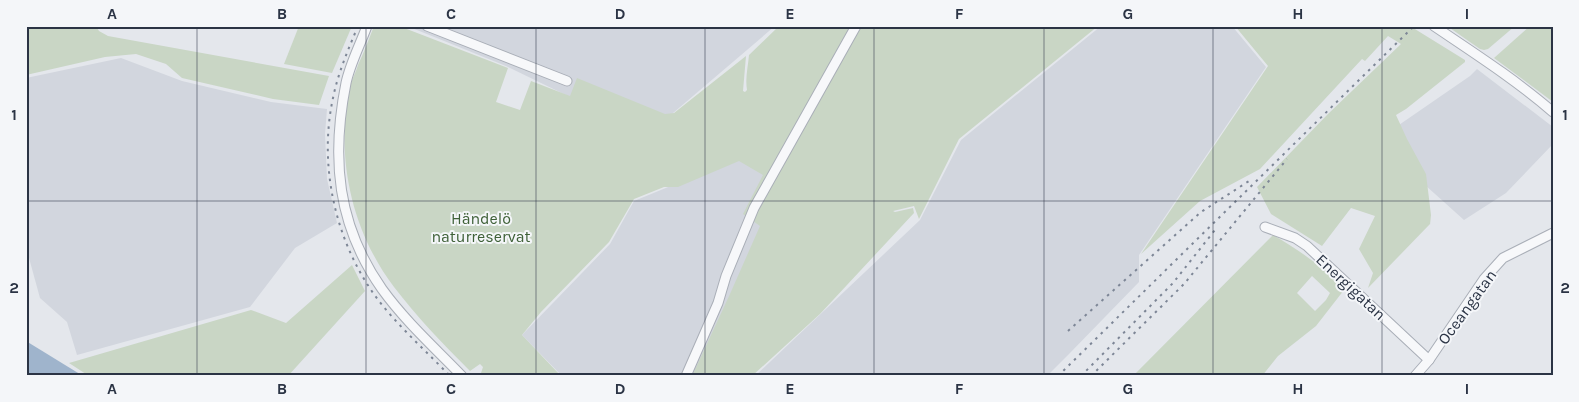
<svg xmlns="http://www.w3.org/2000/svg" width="1579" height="402" viewBox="0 0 1579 402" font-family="Karla,sans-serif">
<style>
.built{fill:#d2d6de}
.green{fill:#c9d6c5;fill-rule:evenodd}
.water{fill:#9fb4cc}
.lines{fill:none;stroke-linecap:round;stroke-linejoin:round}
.minor-casing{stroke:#a9aeb7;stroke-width:11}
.minor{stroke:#f7f8fa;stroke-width:9}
.rail{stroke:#7d8696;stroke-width:2;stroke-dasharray:2.5 5;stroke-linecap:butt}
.grid{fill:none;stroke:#2b3445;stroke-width:1;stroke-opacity:0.55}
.labels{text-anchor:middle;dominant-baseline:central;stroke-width:4;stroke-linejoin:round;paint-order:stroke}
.park-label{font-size:16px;fill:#3f6138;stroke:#f4f6f9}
.street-label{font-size:16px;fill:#2b3445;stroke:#f4f6f9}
.neatline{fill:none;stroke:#2b3445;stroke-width:2}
.grid-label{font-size:16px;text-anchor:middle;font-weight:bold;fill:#2b3445}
</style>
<rect width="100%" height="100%" fill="#e4e7ec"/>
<g class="built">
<path d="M407 26H775L666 119 572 98 506 66Z"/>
<path d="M1101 26H1232L1266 67 1139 255V282L1069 354 1047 376H755L920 220 961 140Z"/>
<path d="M121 58 182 81 271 102 327 109 325 134 327 179 337 223 295 248 250 307 77 355 67 322 40 298 26 247V78Z"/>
<path d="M1477 69 1553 127V144L1506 193 1464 220 1415 176 1396 127 1470 76Z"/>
<path d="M739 158 767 173 762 226 695 376H562L522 335 610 244 634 201Z"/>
</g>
<g class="green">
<path d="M26 26H96L99 31 108 36 329 76 319 105 273 99 182 78 166 64 136 54 105 57 26 75Z"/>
<path d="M299 26H352L332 73 284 64Z"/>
<path d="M374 26H399L508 68 496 102 520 110 531 81 570 96 577 78 665 114 674 113 746 56 743 91 745 92 747 90C745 78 748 67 749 55L779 26H1098L959 139 919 219 914 206 893 211 895 212 913 208 914 213 820 314 752 376H692L730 294 760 226 743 214 763 175 739 161 678 187H664L634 199 609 242 541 312 522 335 561 376H480L483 367 480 364 470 371C443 344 417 317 394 287 351 230 335 156 350 86 352 79 356 72 358 65 364 52 369 39 374 26Z"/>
<path d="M1235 26H1410L1465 60V62L1406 109 1396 115 1407 139 1426 174 1431 215 1430 225V224L1368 288 1373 273 1359 249 1375 216 1351 208 1322 246 1271 214 1257 187 1328 114 1401 44 1388 36 1365 61 1362 59 1260 169 1200 201 1141 254 1268 66Z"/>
<path d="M1447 26H1515L1488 49 1484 50 1480 49Z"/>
<path d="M1530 26H1553V102L1494 58Z"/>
<path d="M1273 235C1294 247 1313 260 1331 276 1336 281 1339 286 1344 290L1316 326 1278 356 1262 376H1133ZM1312 276 1330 293 1326 300 1315 311 1297 293Z"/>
<path d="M352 265 365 291 288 376H89L69 363 251 310 286 323Z"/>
</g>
<path class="water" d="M26 341 83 376H26Z"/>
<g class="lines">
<defs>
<g id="minor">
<path d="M367 26C360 45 350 64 346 83 331 158 337 225 382 289 405 321 435 348 462 376"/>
<path d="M427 26 567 81"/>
<path d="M1434 26C1474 53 1516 80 1553 112"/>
<path d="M1265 227 1295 238 1307 246 1429 360"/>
<path d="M686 376 718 303 726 276 754 208 856 26"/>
<path d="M1415 376 1429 360 1484 279 1503 258 1553 233"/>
</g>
</defs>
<use href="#minor" class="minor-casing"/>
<use href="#minor" class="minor"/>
<g class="rail">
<path d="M358 26C348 50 338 73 333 98 318 167 336 245 379 301 400 328 426 351 450 376"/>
<path d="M1068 331 1201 212 1249 181"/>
<path d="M1058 376 1414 26"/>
<path d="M1081 376 1173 283 1215 230"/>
<path d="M1091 376 1184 284 1287 159"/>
</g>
</g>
<path class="grid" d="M197 26V376M366 26V376M536 26V376M705 26V376M874 26V376M1044 26V376M1213 26V376M1382 26V376M26 201H1553"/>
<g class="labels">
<g class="park-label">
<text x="481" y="218">Händelö<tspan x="481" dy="18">naturreservat</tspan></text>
</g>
<g class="street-label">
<text transform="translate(1351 287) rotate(43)">Energigatan</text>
<text transform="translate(1467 307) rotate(-54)">Oceangatan</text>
</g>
</g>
<rect width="1579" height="402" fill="none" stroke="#f4f6f9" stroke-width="55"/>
<rect x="28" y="28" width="1524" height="346" class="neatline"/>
<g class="grid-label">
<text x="112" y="19">A</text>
<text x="282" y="19">B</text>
<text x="451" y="19">C</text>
<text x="620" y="19">D</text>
<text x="790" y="19">E</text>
<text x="959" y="19">F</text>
<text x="1128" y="19">G</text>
<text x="1298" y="19">H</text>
<text x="1467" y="19">I</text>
<text x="14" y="120">1</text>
<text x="1565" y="120">1</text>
<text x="14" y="293">2</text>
<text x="1565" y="293">2</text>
<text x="112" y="394">A</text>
<text x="282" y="394">B</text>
<text x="451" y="394">C</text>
<text x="620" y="394">D</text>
<text x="790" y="394">E</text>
<text x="959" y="394">F</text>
<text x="1128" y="394">G</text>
<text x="1298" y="394">H</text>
<text x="1467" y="394">I</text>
</g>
</svg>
